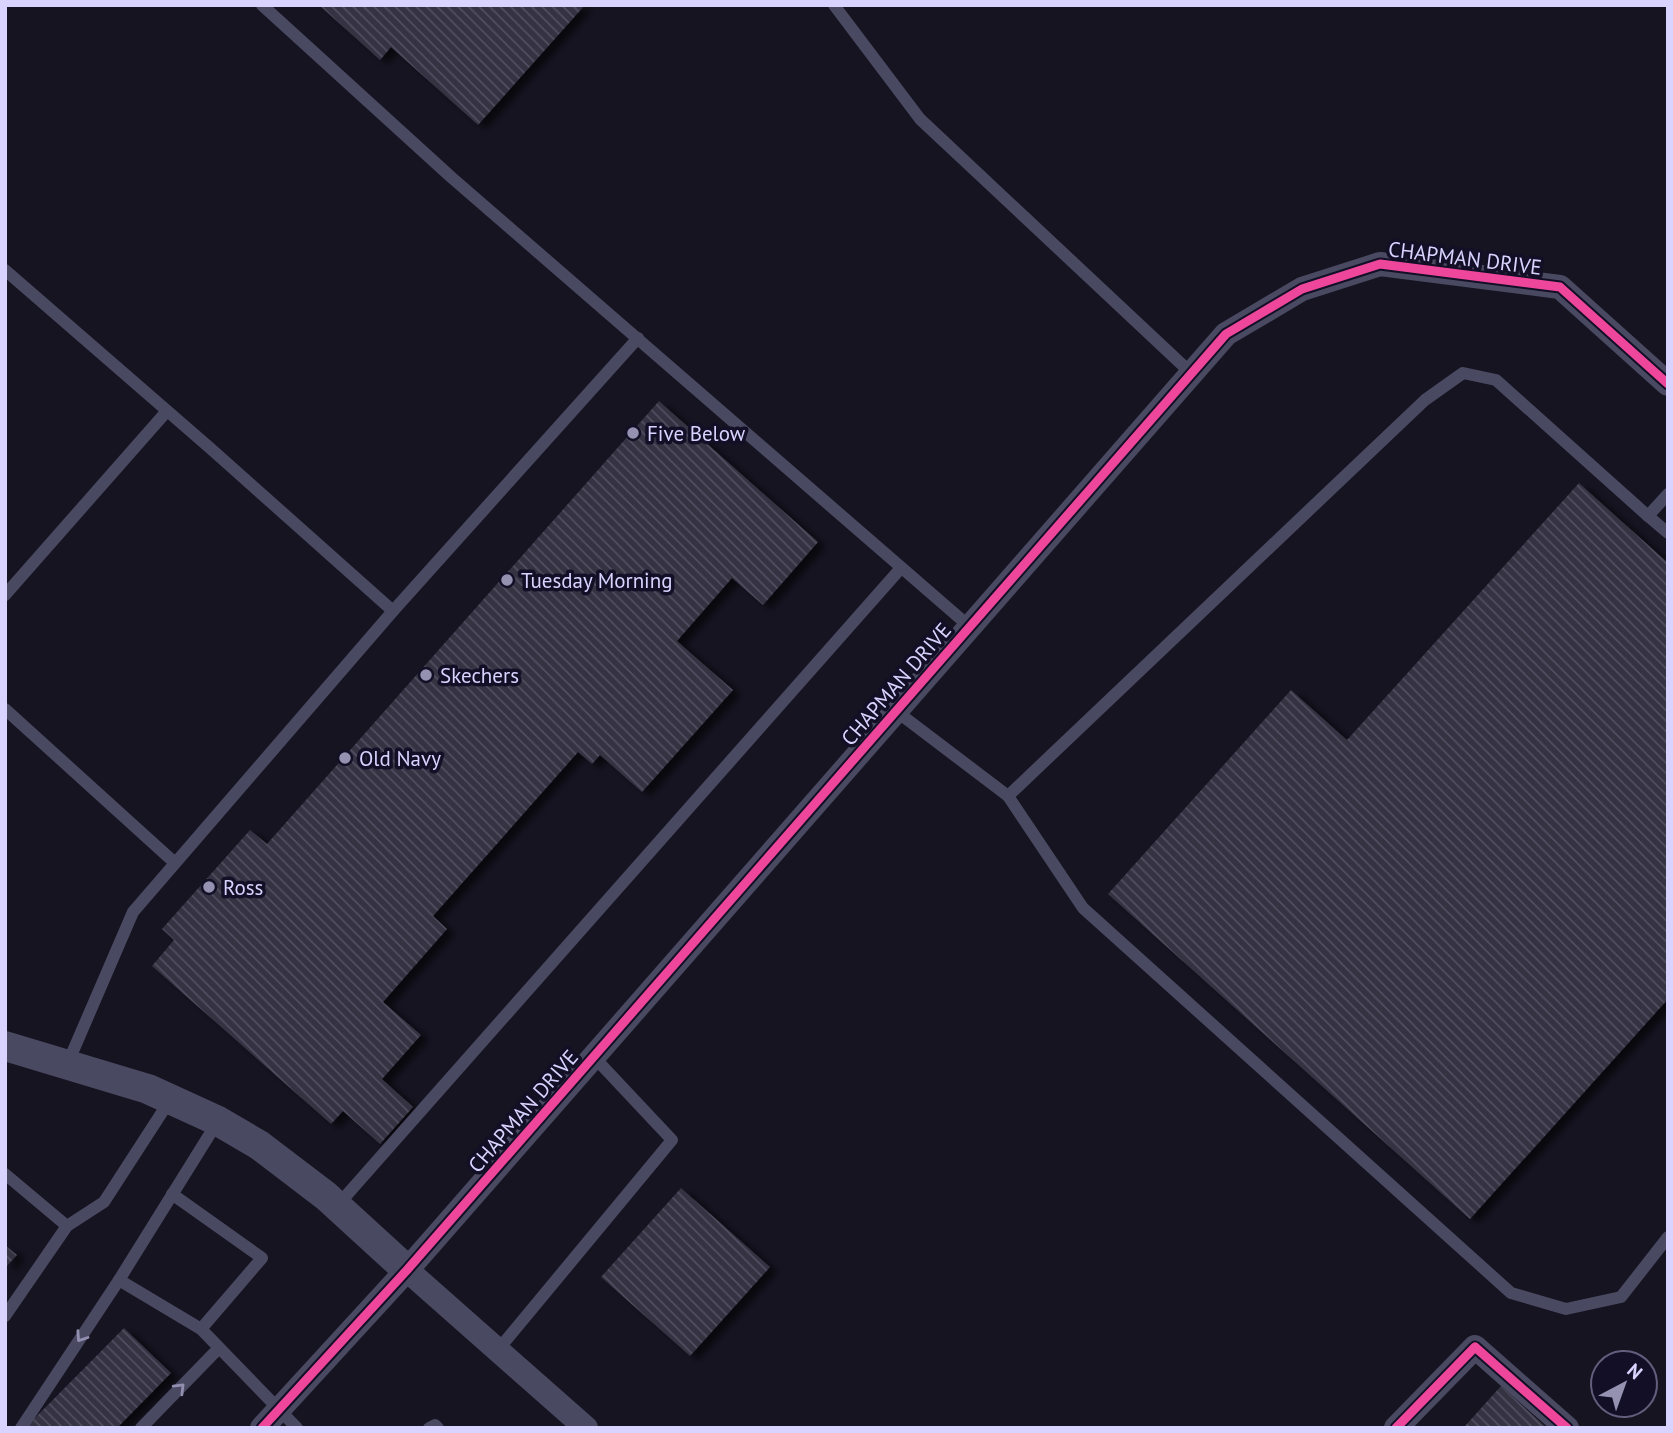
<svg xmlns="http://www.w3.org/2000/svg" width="1673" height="1433" viewBox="0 0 1673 1433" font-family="'PT Sans',sans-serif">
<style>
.building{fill:url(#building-back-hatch);filter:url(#shadow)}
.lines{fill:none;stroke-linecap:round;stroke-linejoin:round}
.service{stroke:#4a4962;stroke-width:12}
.minor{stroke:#4a4962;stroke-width:24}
.tertiary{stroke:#4a4962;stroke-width:30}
.cycleway-casing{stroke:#130f26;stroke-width:13}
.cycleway{stroke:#ed469a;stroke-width:9}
.oneway{stroke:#928eb0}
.poi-dot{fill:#9591b1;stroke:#130f26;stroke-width:2.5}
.labels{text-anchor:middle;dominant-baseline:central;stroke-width:7;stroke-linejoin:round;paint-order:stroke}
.street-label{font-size:21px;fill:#d9d4ff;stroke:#130f26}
.poi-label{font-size:21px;fill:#d9d4ff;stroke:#130f26;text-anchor:start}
</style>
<defs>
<pattern id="building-back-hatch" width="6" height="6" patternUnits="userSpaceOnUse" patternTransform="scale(1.75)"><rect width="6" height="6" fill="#343243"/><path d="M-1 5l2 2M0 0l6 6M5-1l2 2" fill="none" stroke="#514f5f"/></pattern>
<filter id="shadow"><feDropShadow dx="8" dy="4.5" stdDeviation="3.5" flood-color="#0009"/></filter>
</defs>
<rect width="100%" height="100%" fill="#161421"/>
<g class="building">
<path d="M319 5H585L478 125 391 47 380 60Z"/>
<path d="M659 401 818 542 763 605 732 578 677 641 733 690 642 792 600 755 592 764 578 752 433 916 447 929 383 1002 421 1035 382 1079 413 1107 380 1144 343 1111 331 1124 152 966 174 940 162 929 250 830 267 844Z"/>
<path d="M1579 483 1668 563V999L1470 1219 1108 894 1291 690 1347 740Z"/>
<path d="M681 1188 770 1267 690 1356 601 1277Z"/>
<path d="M5 1245 17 1255 5 1268Z"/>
<path d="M124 1328 171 1373 117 1428H25Z"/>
<path d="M1501 1386 1547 1428H1467L1465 1426Z"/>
</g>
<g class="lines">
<g class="service">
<path d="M262 5 451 177 970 627"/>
<path d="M834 5 920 119 1191 373"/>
<path d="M5 270 210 448 393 611 638 338"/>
<path d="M1668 494 1648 516 1668 533"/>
<path d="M5 595 167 411"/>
<path d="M5 709 175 863"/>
<path d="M896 711 1008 796 1425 400 1463 373 1496 380 1648 516"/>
<path d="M1008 796 1083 908 1511 1293 1566 1309 1621 1297 1668 1237"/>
<path d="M67 1065 133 912 393 611"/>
<path d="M218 1121 119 1280 201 1329 297 1428"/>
<path d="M5 1174 67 1226"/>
<path d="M172 1194 262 1258 201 1329"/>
<path d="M337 1206 901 568"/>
<path d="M5 1316 67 1226 104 1202 170 1100"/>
<path d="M498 1350 672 1140 594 1057"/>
<path d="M21 1428 119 1280"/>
<path d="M141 1428 219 1348"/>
<path d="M429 1428 435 1425 438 1428"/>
</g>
<g class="minor">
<path d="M407 1270 586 1428"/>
<path d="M262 1428 407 1270 1226 334 1302 289 1380 264 1560 287 1668 384"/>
<path d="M1396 1428 1475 1347 1567 1428"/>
</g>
<path class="tertiary" d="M5 1046 148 1089 218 1121 259 1145 326 1196 407 1270"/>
<defs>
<g id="cycleway">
<path d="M262 1428 407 1270 1226 334 1302 289 1380 264 1560 287 1668 384"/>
<path d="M1396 1428 1475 1347 1567 1428"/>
</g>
</defs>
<use href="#cycleway" class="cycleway-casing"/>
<use href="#cycleway" class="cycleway"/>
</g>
<defs><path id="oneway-chevron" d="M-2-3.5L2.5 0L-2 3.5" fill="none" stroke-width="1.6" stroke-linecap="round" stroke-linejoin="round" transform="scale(1.75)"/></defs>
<g class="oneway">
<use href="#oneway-chevron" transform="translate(81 1337) rotate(124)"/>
<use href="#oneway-chevron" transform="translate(180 1388) rotate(-45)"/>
</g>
<g class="poi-dot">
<circle cx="633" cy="433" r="7"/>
<circle cx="507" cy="580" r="7"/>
<circle cx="426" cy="675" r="7"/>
<circle cx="345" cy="758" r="7"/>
<circle cx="209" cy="887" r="7"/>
</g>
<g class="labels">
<g class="street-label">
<text transform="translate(1465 258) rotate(7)">CHAPMAN DRIVE</text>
<text transform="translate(896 684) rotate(-49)">CHAPMAN DRIVE</text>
<text transform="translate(523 1111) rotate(-49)">CHAPMAN DRIVE</text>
</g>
<g class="poi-label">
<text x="647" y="433">Five Below</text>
<text x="521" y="580">Tuesday Morning</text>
<text x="440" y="675">Skechers</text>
<text x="359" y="758">Old Navy</text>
<text x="223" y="887">Ross</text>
</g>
</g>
<rect width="1673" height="1433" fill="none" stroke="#d9d4ff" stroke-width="14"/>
<g transform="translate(1624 1384) rotate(41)"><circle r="33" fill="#130f26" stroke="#625e7d" stroke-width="2"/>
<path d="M0-5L12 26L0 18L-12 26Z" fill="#9591b1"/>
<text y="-10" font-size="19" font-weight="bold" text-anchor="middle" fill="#d9d4ff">N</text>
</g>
</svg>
